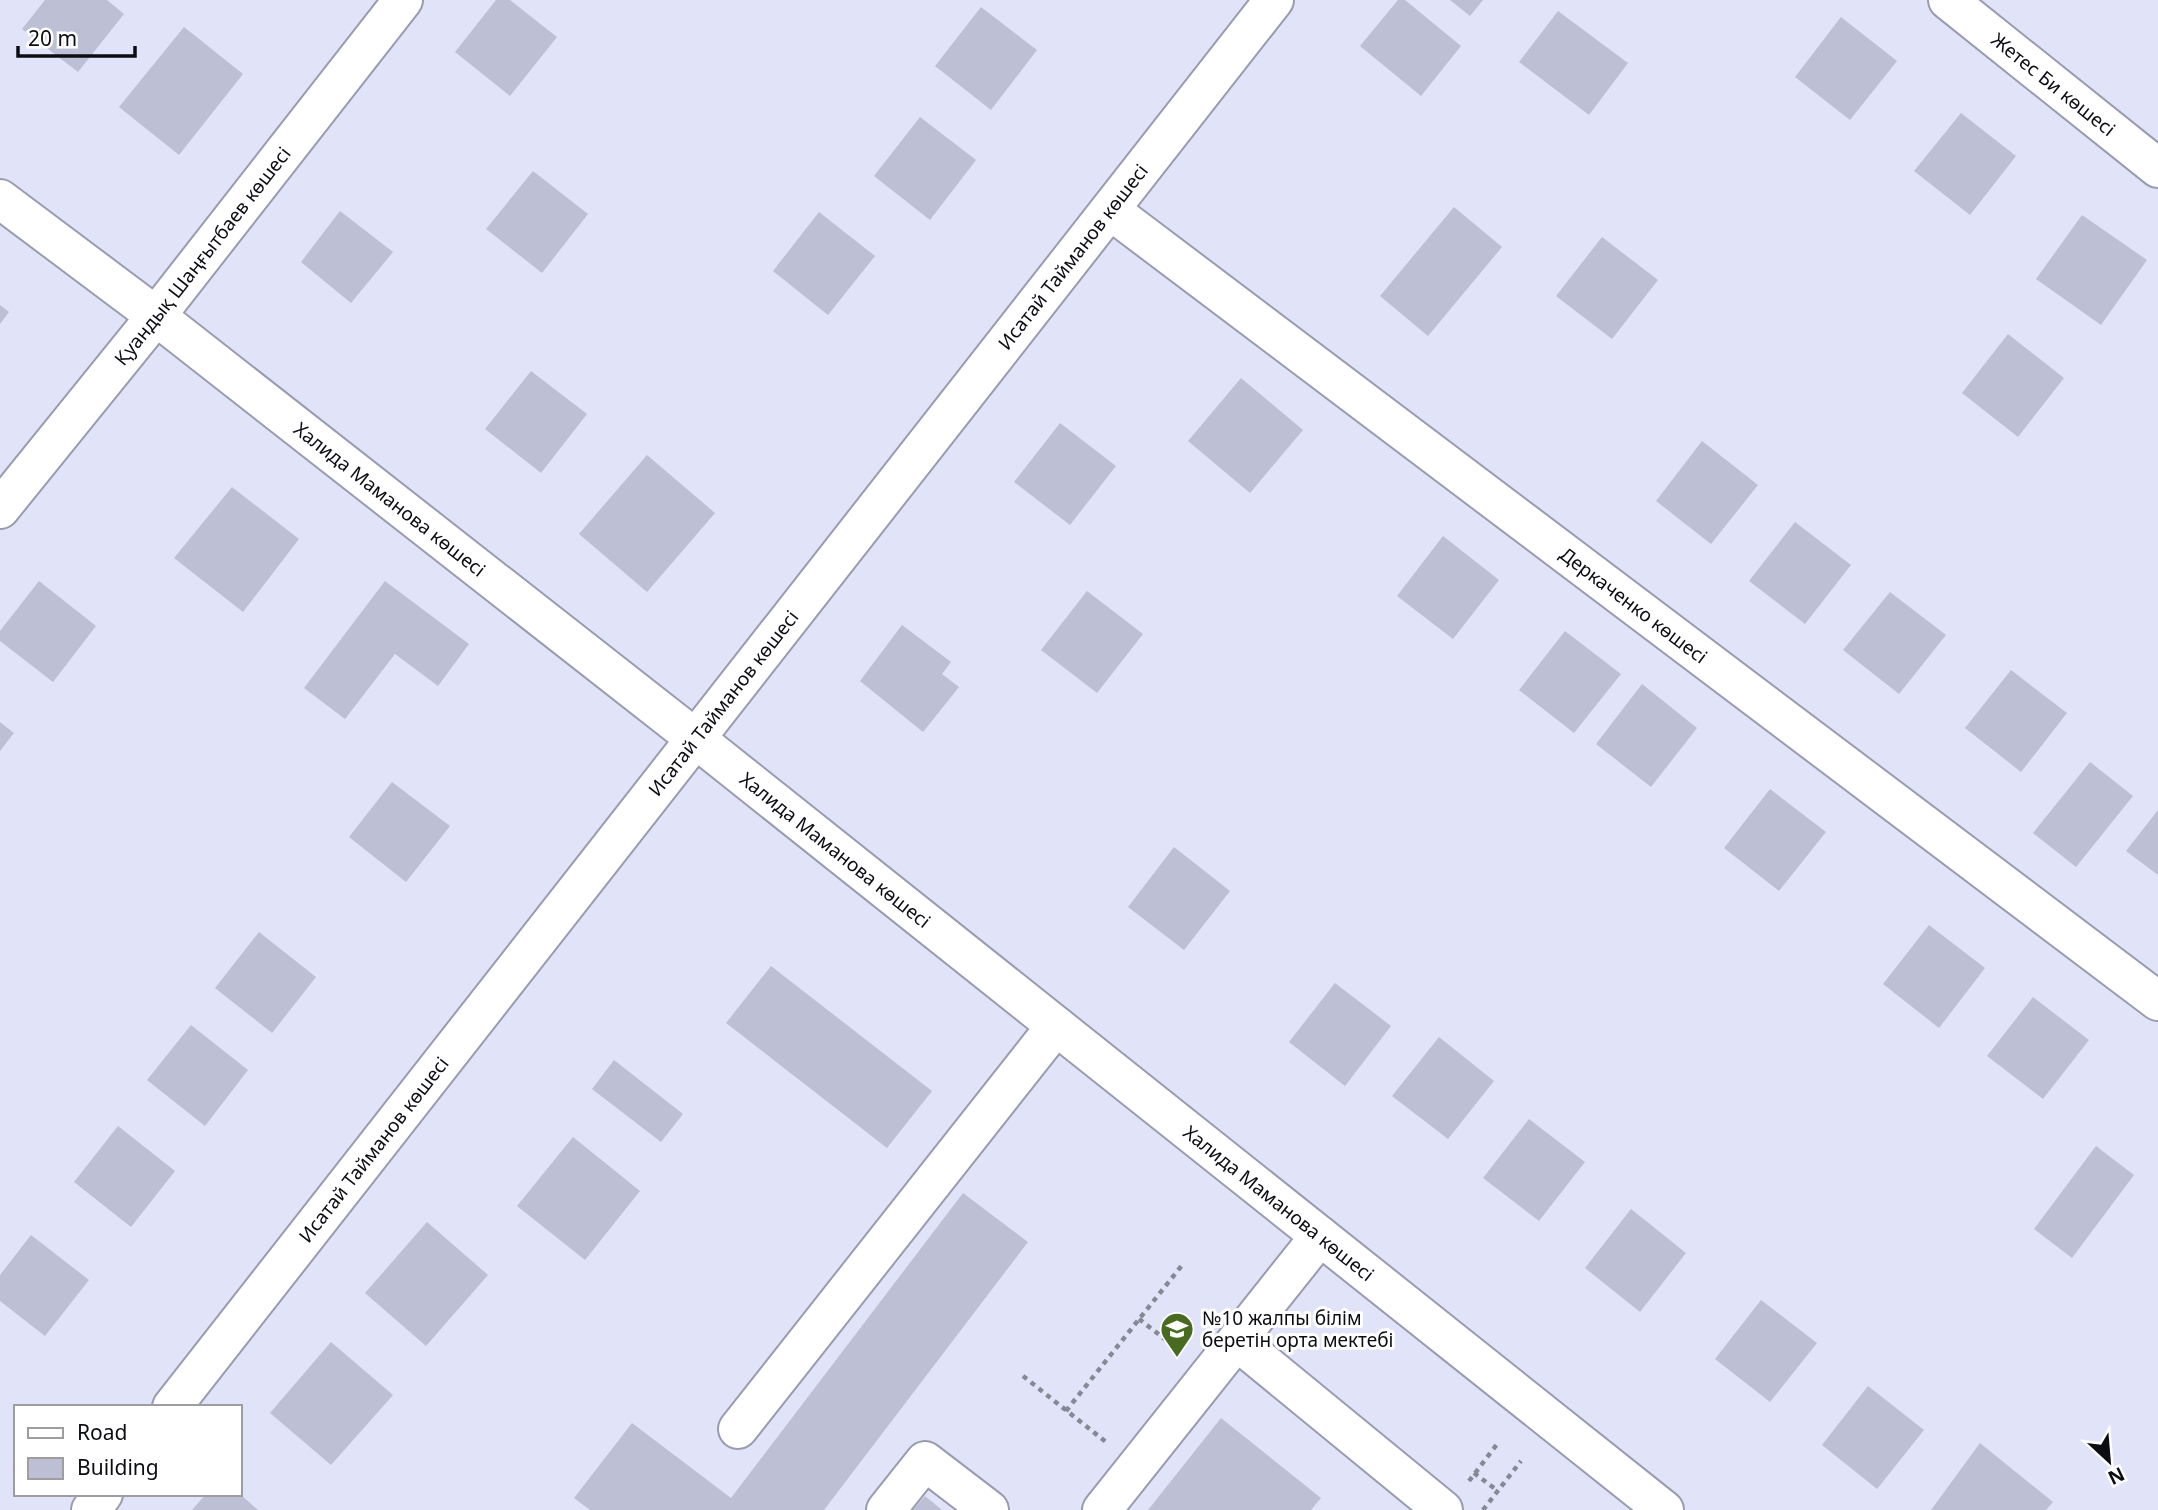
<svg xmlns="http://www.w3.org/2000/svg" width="2158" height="1510" viewBox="0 0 2158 1510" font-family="'Noto Sans',sans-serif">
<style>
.building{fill:#bdc0d4}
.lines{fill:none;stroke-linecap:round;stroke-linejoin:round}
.minor-casing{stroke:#999baf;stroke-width:42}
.path{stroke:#868896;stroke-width:4.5;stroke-dasharray:5 5;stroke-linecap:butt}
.minor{stroke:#fff;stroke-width:38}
.labels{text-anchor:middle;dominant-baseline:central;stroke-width:6;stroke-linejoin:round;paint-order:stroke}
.street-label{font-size:19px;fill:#0c0d13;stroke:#fff}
.poi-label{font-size:19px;fill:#0c0d13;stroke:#fff;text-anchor:start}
</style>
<rect width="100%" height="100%" fill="#e1e4f9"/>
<g class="building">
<path d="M45 0H107L124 14 78 72 22 29Z"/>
<path d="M496 0H510L557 37 510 96 455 52Z"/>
<path d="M1398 0H1405L1461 46 1421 96 1360 46Z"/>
<path d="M1450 0H1483L1470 16Z"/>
<path d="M981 7 1037 50 991 110 935 66Z"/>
<path d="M1558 11 1628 63 1589 115 1519 62Z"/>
<path d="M1841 17 1897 61 1850 120 1795 77Z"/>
<path d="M184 27 243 74 179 155 119 107Z"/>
<path d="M1961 113 2016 156 1970 215 1914 171Z"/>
<path d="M920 117 976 160 930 220 874 176Z"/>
<path d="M533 171 588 214 542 273 486 229Z"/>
<path d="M1454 207 1502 247 1428 336 1380 296Z"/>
<path d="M340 211 393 252 351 303 301 262Z"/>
<path d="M819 212 875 256 828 315 773 271Z"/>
<path d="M2082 215 2147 260 2101 325 2036 279Z"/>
<path d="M1602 237 1658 280 1612 339 1556 296Z"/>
<path d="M0 305 9 312 0 324Z"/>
<path d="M2008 334 2064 378 2018 437 1962 393Z"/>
<path d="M531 371 587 414 541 473 485 429Z"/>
<path d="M1241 378 1303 430 1250 493 1188 441Z"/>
<path d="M1060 423 1116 466 1070 525 1014 482Z"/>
<path d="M1702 441 1758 485 1711 544 1656 501Z"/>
<path d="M647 455 715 513 647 592 579 534Z"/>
<path d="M232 487 299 539 243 612 174 558Z"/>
<path d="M1795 522 1851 565 1805 624 1749 581Z"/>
<path d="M1443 536 1499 580 1453 639 1397 596Z"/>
<path d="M39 581 96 626 53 682 0 641V631Z"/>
<path d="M385 581 469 644 438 686 395 654 345 719 304 688Z"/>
<path d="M1087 591 1143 634 1097 693 1041 650Z"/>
<path d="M1890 592 1946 635 1899 694 1843 650Z"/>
<path d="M902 625 951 662 942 674 959 687 923 732 860 681Z"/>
<path d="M1565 631 1621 674 1574 733 1519 690Z"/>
<path d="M2011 670 2067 713 2021 772 1965 728Z"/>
<path d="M1642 684 1697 728 1651 787 1596 744Z"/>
<path d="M0 722 14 733 0 751Z"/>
<path d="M2090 762 2133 796 2076 867 2033 833Z"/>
<path d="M392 782 450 826 406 882 349 837Z"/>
<path d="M1770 789 1826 832 1779 891 1724 848Z"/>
<path d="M2158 810V875L2126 851Z"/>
<path d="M1174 847 1230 891 1184 950 1128 907Z"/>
<path d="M1929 925 1985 968 1939 1028 1883 984Z"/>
<path d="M259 932 316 977 272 1033 215 988Z"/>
<path d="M771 966 932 1091 887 1148 726 1023Z"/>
<path d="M1335 983 1391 1026 1345 1086 1289 1042Z"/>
<path d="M2033 997 2089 1040 2043 1099 1987 1056Z"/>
<path d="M191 1025 248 1070 205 1126 147 1080Z"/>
<path d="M1439 1037 1494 1081 1448 1139 1392 1096Z"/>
<path d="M614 1060 683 1114 661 1142 592 1089Z"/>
<path d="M1529 1119 1585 1162 1539 1221 1483 1178Z"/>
<path d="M118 1126 175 1171 131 1227 74 1182Z"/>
<path d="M573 1137 640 1191 585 1260 517 1206Z"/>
<path d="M2096 1146 2134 1175 2072 1258 2034 1229Z"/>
<path d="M963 1193 1028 1242 824 1510H590L574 1498 632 1423 731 1498Z"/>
<path d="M1631 1209 1686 1253 1640 1312 1585 1268Z"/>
<path d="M427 1222 488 1275 426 1346 365 1293Z"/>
<path d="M31 1235 89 1280 45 1336 0 1301V1275Z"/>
<path d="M1761 1300 1817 1343 1770 1402 1715 1359Z"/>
<path d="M331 1342 393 1395 331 1465 270 1413Z"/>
<path d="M1868 1386 1924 1430 1877 1489 1822 1445Z"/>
<path d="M1221 1418 1321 1498 1311 1510H1148Z"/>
<path d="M1980 1443 2053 1502 2046 1510H1931Z"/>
<path d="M206 1494H240L258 1510H192Z"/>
<path d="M925 1496 942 1510H913Z"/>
</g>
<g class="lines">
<defs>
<g id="minor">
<path id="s1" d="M1948 0 2158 168"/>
<path id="s2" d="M0 199 156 316 696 739 1664 1510"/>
<path id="s3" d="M1110 210 2158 1001"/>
<path id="s4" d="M0 509 156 316 403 0"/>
<path d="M1237 1341 1443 1510"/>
<path id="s5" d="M172 1407 1274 0"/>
<path d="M738 1429 1056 1026"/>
<path d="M91 1510 103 1494"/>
<path d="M886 1510 925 1461 989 1510"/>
<path d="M1102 1510 1320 1236"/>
</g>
</defs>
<use href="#minor" class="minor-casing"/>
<g class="path">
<path d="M1139 1319 1179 1350"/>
<path d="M1023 1376 1106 1442"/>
<path d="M1066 1411 1183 1264"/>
<path d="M1474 1473 1498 1491"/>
<path d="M1469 1481 1498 1443"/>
<path d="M1483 1510 1521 1461"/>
</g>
<use href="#minor" class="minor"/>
</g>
<defs>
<symbol id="school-pin" viewBox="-11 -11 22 30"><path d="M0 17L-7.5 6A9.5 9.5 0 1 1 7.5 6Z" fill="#486a21" stroke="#fff"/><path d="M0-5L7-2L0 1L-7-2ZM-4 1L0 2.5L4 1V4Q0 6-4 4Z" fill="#fff"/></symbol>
</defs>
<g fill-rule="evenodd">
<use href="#school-pin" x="1158" y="1310" width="38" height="52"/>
</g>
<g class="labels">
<g class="street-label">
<text stroke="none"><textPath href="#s1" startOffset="135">Жетес Би көшесі</textPath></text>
<text stroke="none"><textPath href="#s4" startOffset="324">Қуандық Шаңғытбаев көшесі</textPath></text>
<text stroke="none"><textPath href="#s5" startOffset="1461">Исатай Тайманов көшесі</textPath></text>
<text stroke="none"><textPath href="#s2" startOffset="492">Халида Маманова көшесі</textPath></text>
<text stroke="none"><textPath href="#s3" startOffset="656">Деркаченко көшесі</textPath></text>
<text stroke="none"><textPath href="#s5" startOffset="894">Исатай Тайманов көшесі</textPath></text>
<text stroke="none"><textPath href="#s2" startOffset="1059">Халида Маманова көшесі</textPath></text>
<text stroke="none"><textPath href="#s5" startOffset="327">Исатай Тайманов көшесі</textPath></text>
<text stroke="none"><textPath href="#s2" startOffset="1626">Халида Маманова көшесі</textPath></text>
</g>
<g class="poi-label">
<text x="1202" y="1318">№10 жалпы білім<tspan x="1202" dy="22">беретін орта мектебі</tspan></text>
</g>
</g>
<rect x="14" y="1405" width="228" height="91" fill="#ffffff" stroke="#9e9ea1" stroke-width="2"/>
<rect x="28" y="1428" width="35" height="10" fill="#ffffff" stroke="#9e9ea1" stroke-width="2"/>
<text x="77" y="1440" font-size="21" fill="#0c0d13">Road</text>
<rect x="28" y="1458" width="35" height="21" fill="#bdc0d4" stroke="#9e9ea1" stroke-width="2"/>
<text x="77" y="1475" font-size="21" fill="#0c0d13">Building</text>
<g transform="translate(2109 1461) rotate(154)" stroke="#ffffff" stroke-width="5" paint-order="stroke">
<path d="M0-5L12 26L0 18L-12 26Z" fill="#0c0d13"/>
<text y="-10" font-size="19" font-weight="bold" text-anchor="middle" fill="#0c0d13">N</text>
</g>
<path d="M18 46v10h117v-10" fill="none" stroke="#0c0d13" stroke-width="3.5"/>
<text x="28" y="46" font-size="21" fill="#0c0d13" stroke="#ffffff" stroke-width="5" paint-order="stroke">20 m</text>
</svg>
